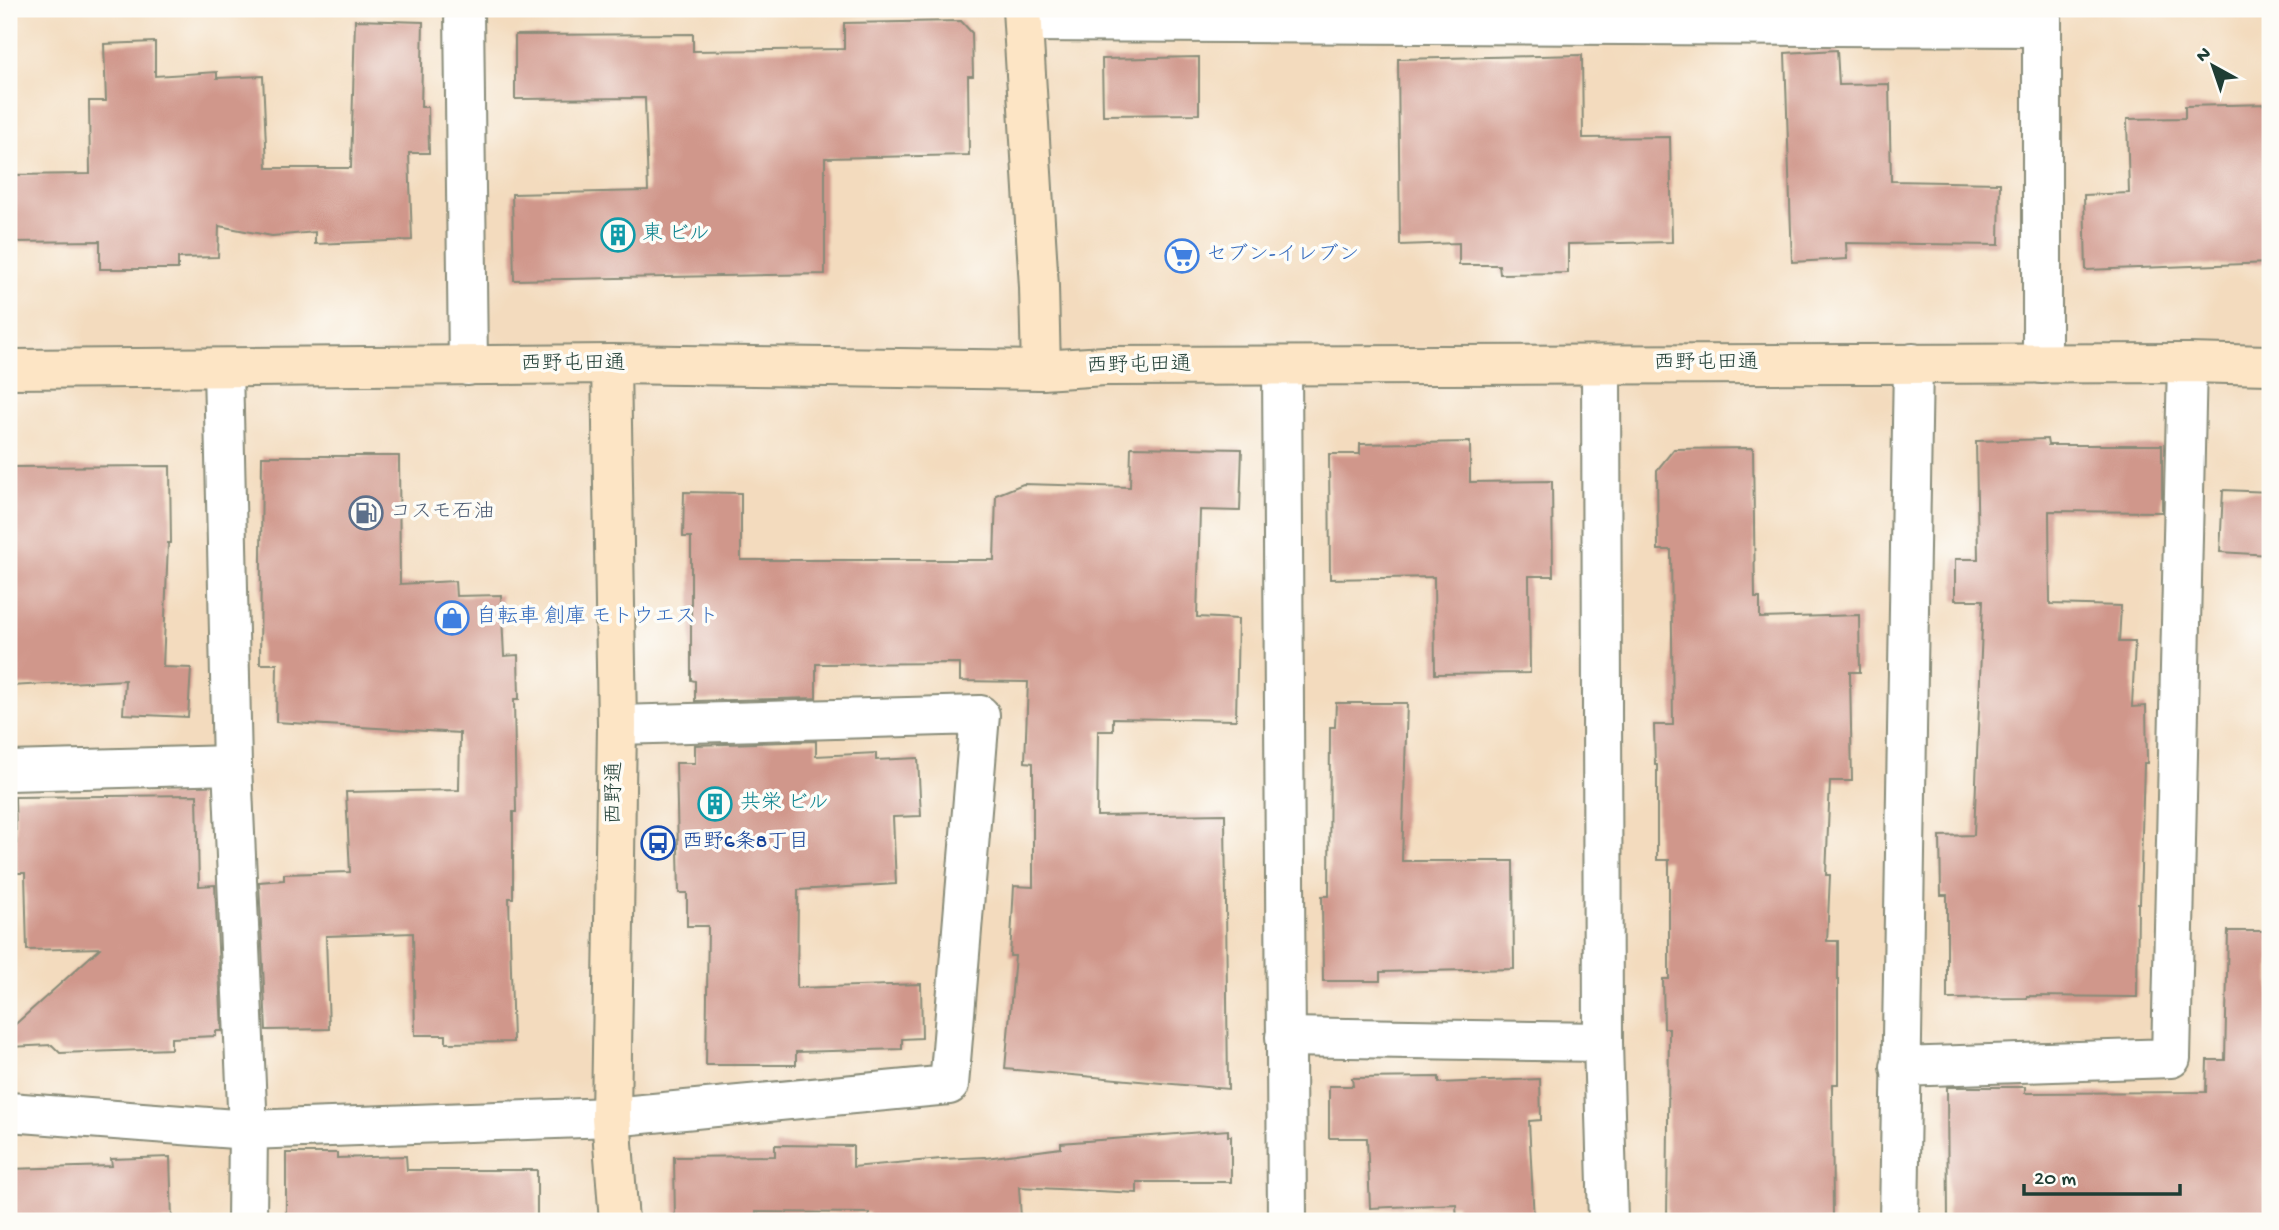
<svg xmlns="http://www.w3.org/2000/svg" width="2279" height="1230" viewBox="0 0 2279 1230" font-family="'Gochi Hand','Klee One',sans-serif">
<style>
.building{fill:#d0978b}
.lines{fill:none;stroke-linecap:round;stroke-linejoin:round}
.street-casing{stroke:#898c79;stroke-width:42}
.secondary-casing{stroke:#898c79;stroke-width:42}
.street{stroke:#fff;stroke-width:38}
.secondary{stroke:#fde5c5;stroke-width:38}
.labels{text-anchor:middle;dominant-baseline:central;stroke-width:7;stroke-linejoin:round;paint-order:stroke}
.culture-label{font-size:21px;fill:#0d838f;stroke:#fdfcf7;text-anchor:start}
.shop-label{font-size:21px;fill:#366cbe;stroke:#fdfcf7;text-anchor:start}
.street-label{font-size:21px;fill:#1f3d34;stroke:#fdfcf7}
.service-label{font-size:21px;fill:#4e5e75;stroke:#fdfcf7;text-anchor:start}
.transit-label{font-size:21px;fill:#164399;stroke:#fdfcf7;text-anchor:start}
</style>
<rect width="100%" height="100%" fill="#fdfcf7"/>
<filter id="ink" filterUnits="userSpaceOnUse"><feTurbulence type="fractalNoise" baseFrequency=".0143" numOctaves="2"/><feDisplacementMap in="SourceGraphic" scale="14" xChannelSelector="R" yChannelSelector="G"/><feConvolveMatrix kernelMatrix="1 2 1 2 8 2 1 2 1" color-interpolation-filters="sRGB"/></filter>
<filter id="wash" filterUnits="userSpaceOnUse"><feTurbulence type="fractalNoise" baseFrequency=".00686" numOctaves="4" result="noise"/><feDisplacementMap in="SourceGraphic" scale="28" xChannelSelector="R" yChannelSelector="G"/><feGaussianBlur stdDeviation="1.57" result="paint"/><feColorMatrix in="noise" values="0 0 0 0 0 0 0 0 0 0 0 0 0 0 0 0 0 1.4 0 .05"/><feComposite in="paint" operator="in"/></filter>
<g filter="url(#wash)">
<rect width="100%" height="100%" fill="#f3dbbe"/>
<g id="blocks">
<g class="building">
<path d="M355 20 423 22 421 107H428L429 153H409L412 240 315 244V232L272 236 219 226 218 257 178 258V269H100V241L9 242V175L90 174 89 101H106L104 44 155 42V76L217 72V78L263 76 267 168H351Z"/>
<path d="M961 21 972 33 973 76H968L969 155 825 158V274L514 280 512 194 648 191 645 98 515 99V35L693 34V51L844 49V23Z"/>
<path d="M1837 50 1839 85 1889 84 1891 181 2000 183 1999 245 1846 243 1847 259 1792 262 1785 53Z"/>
<path d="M1582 55 1583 138 1670 137 1672 242 1568 244V273L1500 274 1499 265H1459V243L1400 245 1398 59Z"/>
<path d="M1199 57V114L1103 115 1102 59Z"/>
<path d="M2270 104V263L2086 270 2084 195 2129 193 2127 119 2185 118V106Z"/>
<path d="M2047 439 2048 445H2162V512L2049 511 2050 604 2121 606 2119 642H2135L2132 707 2146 706 2147 763H2144L2140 903H2138L2137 997 2027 996V998L1947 999V895H1941L1940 836 1974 835 1983 600H1955V559H1978L1976 441Z"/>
<path d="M1470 442V482L1552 481 1553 576H1529L1530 673 1435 674 1434 577 1330 579 1329 454H1360V444Z"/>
<path d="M1131 447 1242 449 1240 511 1200 510 1197 617 1238 619 1236 720 1113 718V731H1098L1097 816 1225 814 1228 1089 1005 1069 1015 956H1010L1014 886 1033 887V763L1025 762 1028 682 960 681V663L816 664V698L695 701V681L691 680V537H683L684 492 741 493V560H994L996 495 1023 484 1130 487Z"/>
<path d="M1753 448 1755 598H1760V618L1859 615 1860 672H1850L1852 781H1830L1826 875H1830L1827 941H1838V1084H1832L1833 1221H1667L1669 1028H1664L1663 979H1669V860H1657V765H1655L1654 725H1673L1671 550H1658L1657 470 1674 449Z"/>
<path d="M262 456H399L400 584 455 581 456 596 501 595 504 656 518 655 519 699H514L516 812H513V898H509L513 1042 446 1043V1035H415L413 933 326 936 329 1029 266 1030 259 882 284 880V874L350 872 346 792 459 790 460 733 276 722 277 664H260Z"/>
<path d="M170 466 171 543H168L163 667 191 668 188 717 123 714 125 680 9 686V467Z"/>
<path d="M2223 490 2270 492V555L2220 552Z"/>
<path d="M1336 703H1407L1402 861H1513L1514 969 1380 972V981H1323L1322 896H1329L1330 727H1335Z"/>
<path d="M816 741V756L876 753V760L918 758 921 816 893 817 896 884 798 890 797 988 921 984 922 1038 902 1039V1049L796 1052V1065H706L708 926H687V893H679L676 763H695V745Z"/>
<path d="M197 795 199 886 215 885 222 1031H216V1036L171 1038V1049L60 1053 52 1045 9 1047V1030L100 948 27 950 25 873H17L15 797Z"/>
<path d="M2228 931H2270V1221H1948L1947 1087H2025V1093L2206 1092 2207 1060H2225Z"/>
<path d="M1439 1077V1083L1540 1079 1541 1120 1529 1121 1534 1221H1457L1456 1204 1370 1208 1367 1138H1329V1086H1353L1352 1078Z"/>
<path d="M1228 1130V1136H1231V1182H1137V1193L1019 1187 1021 1218 983 1221H869V1213L756 1212V1221H675L674 1157 775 1156V1145L853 1146V1167L941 1159 985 1157 986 1158 1061 1148V1143Z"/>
<path d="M286 1153H337V1158L406 1156 407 1170H537V1221H286Z"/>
<path d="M170 1157 172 1221H9V1169L112 1166 111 1159Z"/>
</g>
</g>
</g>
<g filter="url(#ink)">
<use href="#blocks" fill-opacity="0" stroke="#898c79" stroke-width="2"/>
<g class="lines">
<defs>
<g id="street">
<path d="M464 9 468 366"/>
<path d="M2042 9V364"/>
<path d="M1023 22 2042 27"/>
<path d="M1601 365 1603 1042 1608 1221"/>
<path d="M1282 366 1287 1221"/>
<path d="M223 368 232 765 248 1130 247 1221"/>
<path d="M9 771 232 765"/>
<path d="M1285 1037 1603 1042"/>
<path d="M1900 1067 2171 1058 2187 363"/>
<path d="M9 1112 248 1130 611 1117 949 1085 980 715 617 725"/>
<path d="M1899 1221 1913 363"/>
</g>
<g id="secondary">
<path d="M1022 9 1039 287 1041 370"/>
<path d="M611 364 617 725 611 1117 619 1221"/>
<path d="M9 369 611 364 1041 370 1105 366 2187 363 2270 365"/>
</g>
</defs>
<use href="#street" class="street-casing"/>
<use href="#secondary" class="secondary-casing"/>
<use href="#street" class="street"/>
<use href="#secondary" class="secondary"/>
</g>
</g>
<defs>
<symbol id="building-ring" viewBox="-11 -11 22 22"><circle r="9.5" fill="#fdfcf7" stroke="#0f9aa8" stroke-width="1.5"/><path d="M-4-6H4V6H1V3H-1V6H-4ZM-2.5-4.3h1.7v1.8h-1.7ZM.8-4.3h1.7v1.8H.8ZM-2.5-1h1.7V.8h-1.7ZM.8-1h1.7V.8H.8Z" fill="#0f9aa8"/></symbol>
<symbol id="supermarket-ring" viewBox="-11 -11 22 22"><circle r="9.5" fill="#fdfcf7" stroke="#3f7fe0" stroke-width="1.5"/><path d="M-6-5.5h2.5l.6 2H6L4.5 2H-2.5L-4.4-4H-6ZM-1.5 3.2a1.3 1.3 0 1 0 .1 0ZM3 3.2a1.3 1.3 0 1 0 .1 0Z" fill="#3f7fe0"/></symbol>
<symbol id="fuel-ring" viewBox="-11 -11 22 22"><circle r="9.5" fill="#fdfcf7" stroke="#5c6f8a" stroke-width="1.5"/><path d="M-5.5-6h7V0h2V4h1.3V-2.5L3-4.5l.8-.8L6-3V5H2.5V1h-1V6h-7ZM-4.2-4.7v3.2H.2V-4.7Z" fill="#5c6f8a"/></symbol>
<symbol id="shop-ring" viewBox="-11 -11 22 22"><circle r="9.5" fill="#fdfcf7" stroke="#3f7fe0" stroke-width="1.5"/><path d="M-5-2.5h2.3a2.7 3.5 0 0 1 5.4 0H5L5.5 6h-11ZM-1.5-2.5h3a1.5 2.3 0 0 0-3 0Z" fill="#3f7fe0"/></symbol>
<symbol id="bus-ring" viewBox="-11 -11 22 22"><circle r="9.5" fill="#fdfcf7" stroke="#1a4fb4" stroke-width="1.5"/><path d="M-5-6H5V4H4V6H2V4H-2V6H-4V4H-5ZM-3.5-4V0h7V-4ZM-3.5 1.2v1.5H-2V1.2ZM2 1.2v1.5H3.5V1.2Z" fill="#1a4fb4"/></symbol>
</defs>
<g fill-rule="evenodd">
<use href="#building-ring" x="599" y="216" width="38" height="38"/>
<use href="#supermarket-ring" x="1163" y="237" width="38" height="38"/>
<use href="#fuel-ring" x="347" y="494" width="38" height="38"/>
<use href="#shop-ring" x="433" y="599" width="38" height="38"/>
<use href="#building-ring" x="696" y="785" width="38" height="38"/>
<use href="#bus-ring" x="639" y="824" width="38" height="38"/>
</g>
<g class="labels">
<g class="culture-label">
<text x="642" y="235">東 ビル</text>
<text x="740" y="804">共栄 ビル</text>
</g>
<g class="shop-label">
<text x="1206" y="256">セブン-イレブン</text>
<text x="476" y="618">自転車 創庫 モトウエスト</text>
</g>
<g class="street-label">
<text x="1706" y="364">西野屯田通</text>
<text x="573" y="365">西野屯田通</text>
<text transform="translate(1139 367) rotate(-1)">西野屯田通</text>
<text transform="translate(616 793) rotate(-89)">西野通</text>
</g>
<g class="service-label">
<text x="390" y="513">コスモ石油</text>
</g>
<g class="transit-label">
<text x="682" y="843">西野6条8丁目</text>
</g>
</g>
<rect width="2279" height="1230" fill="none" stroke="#fdfcf7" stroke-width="35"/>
<g transform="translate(2213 66) rotate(320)" stroke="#fdfcf7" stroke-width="5" paint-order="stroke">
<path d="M0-5L12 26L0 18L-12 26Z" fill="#1f3d34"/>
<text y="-10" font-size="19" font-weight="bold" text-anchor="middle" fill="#1f3d34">N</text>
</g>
<path d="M2024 1184v10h156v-10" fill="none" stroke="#1f3d34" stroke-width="3.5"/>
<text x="2034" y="1184" font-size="21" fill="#1f3d34" stroke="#fdfcf7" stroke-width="5" paint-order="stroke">20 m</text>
</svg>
